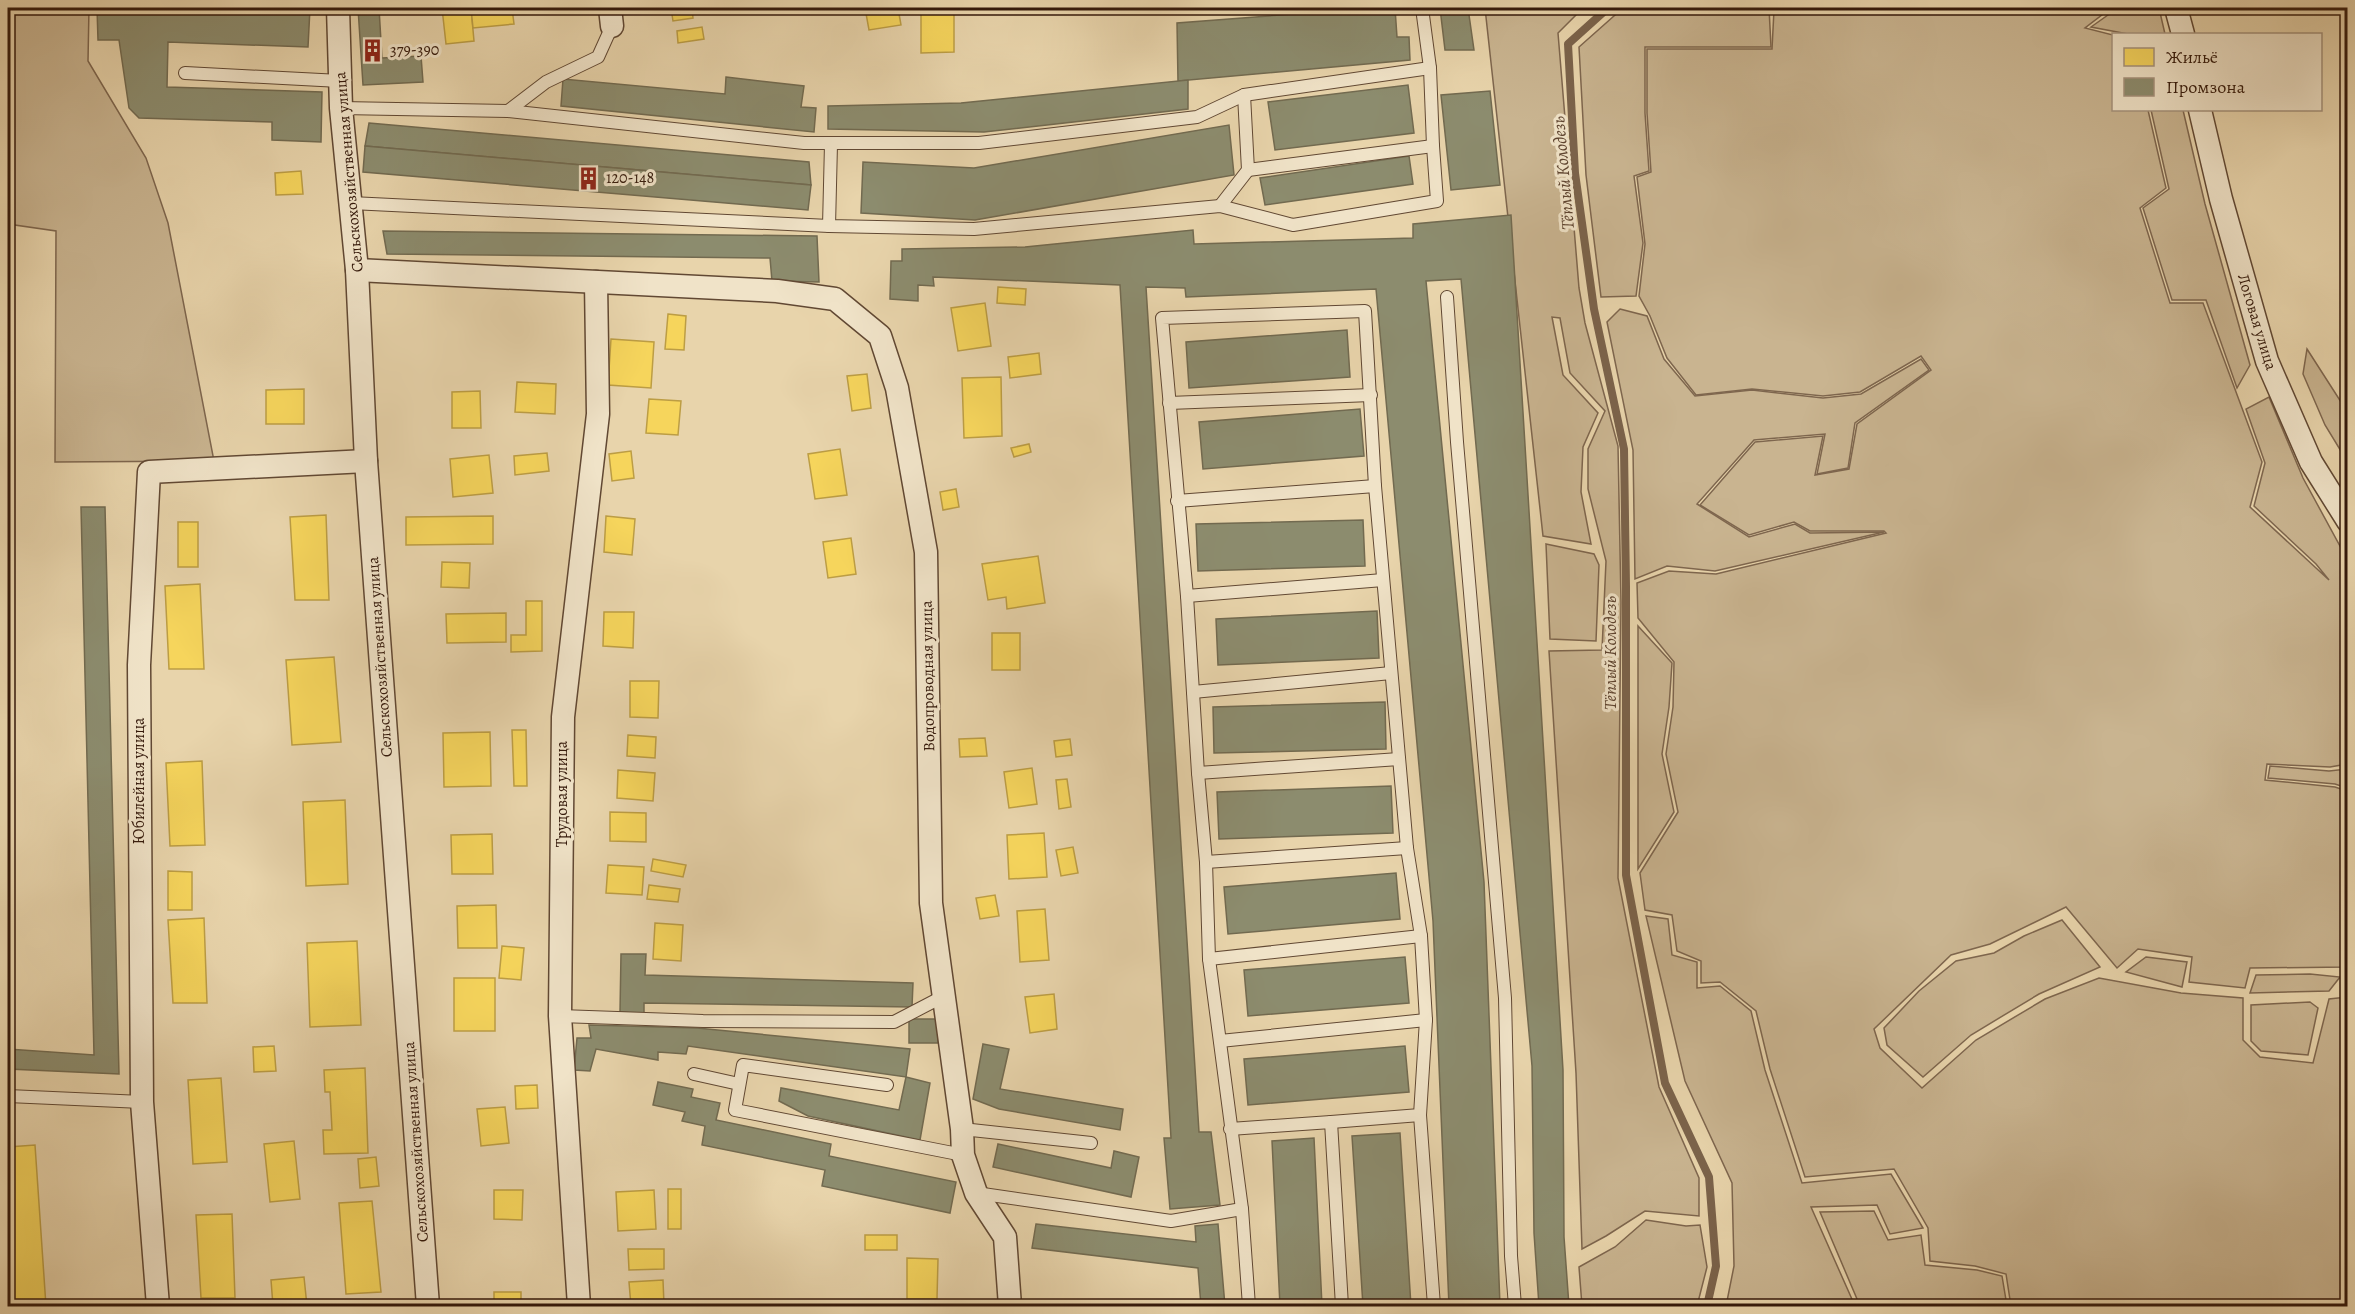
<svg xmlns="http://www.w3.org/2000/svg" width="2355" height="1314" viewBox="0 0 2355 1314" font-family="Alegreya,serif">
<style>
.green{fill:#c9b490;stroke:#7e664e;stroke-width:1.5}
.homes{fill:#f6d55c;stroke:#bc9d44;stroke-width:1.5}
.industry{fill:#8c8c6e;stroke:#726a50;stroke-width:1.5}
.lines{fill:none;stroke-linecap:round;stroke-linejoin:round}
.stream{stroke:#7b634b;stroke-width:8}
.lane-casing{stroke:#614833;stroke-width:14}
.street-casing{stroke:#614833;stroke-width:25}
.lane{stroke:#f0e3c8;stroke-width:12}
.street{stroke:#f0e3c8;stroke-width:22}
.labels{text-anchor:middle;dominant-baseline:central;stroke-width:6;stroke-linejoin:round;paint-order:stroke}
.poi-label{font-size:16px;fill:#34190b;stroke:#f0e3c8;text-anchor:start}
.street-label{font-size:16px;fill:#34190b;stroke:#f0e3c8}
.water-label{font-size:18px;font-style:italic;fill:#5e4430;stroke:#f0e3c8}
</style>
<rect width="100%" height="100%" fill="#e8d4ab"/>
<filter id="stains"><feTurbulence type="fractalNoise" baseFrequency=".00333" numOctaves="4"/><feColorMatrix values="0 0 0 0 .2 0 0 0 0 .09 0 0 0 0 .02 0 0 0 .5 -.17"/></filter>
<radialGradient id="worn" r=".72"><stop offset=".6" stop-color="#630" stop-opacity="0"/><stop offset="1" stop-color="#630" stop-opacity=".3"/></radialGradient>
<g class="green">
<path d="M8 8H89L88 61 146 158 168 223 214 461 55 462 56 231 8 224Z"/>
<path d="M1485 8H1583L1558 33 1579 288 1585 323 1618 446 1621 602 1618 878 1659 1087 1699 1178V1216L1645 1211 1606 1236 1582 1249 1576 1073 1549 651 1602 650 1606 561 1588 489V449L1605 411 1570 373 1560 318 1552 317 1563 375 1598 413 1583 447 1581 492 1591 544 1543 536Z"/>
<path d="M1623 8H1769L1771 47H1645V113L1649 171 1634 176 1643 243 1636 296 1601 297 1586 175 1579 47Z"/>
<path d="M1772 8H2111L2085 28 2113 35 2114 110H2148L2166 188 2140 208 2170 303H2203L2262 462 2250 507 2329 580 2316 564 2254 506 2265 463 2246 409 2269 397 2303 478 2347 559V764L2330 767 2267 764 2265 780 2335 787 2347 791V967L2250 968 2245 988 2189 982 2192 957 2138 949 2117 968 2066 907 1990 944 1951 955 1874 1029 1880 1048 1922 1088 1976 1040 2045 999 2099 978 2181 993 2243 998V1040L2260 1057 2313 1063 2329 999 2347 997V1306H2011L2006 1274 1975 1266 1930 1261 1928 1228 1894 1169 1805 1177 1770 1069 1756 1011 1720 982 1701 983V961L1677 951 1672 915 1645 910 1640 873 1678 812 1666 754 1673 707 1674 662 1638 618 1637 583 1669 571 1716 574 1886 533 1884 531H1810L1794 522 1749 535 1700 505 1755 442 1823 436 1815 475 1849 469 1857 424 1931 370 1921 356 1860 392 1823 396 1752 389 1696 395 1667 358 1650 316 1639 296 1645 244 1637 177 1651 172 1647 113V49H1772L1774 10Z"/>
<path d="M2118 8H2159L2165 34H2128L2091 27Z"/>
<path d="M2151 110H2183L2205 204 2250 365 2237 388 2206 300H2172L2143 208 2169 189Z"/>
<path d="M1620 309 1647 316 1664 359 1695 396 1752 390 1823 398 1861 394 1921 359 1929 370 1855 423 1848 468 1817 474 1825 434 1754 440 1697 504 1749 537 1795 524 1810 533 1884 532 1715 571 1667 566 1635 579 1633 450 1607 322Z"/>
<path d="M2307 349 2341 402 2347 408V461L2325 425 2303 374Z"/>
<path d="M1546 544 1594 554 1599 565 1596 641 1550 639Z"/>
<path d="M1638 626 1672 663 1669 707 1662 754 1674 812 1638 869Z"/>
<path d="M2270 766 2329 771 2347 769V788L2335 784 2268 778Z"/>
<path d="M1646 916 1668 919 1672 955 1697 962V988L1720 986 1751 1011 1765 1070 1802 1183 1891 1174 1923 1228 1890 1234 1877 1205 1811 1207 1855 1306H1726L1734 1266 1732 1183 1685 1081Z"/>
<path d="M2062 920 2100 967 2039 994 1971 1035 1923 1077 1887 1045 1884 1028 1919 991 1956 961 1994 953 2024 936Z"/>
<path d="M2146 957 2187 962 2182 987 2126 972Z"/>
<path d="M2310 974 2340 977 2329 991 2250 993 2256 975Z"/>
<path d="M2310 1002 2318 1008 2308 1055 2261 1051 2251 1041V1005Z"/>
<path d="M1874 1211 1888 1240 1921 1235 1925 1265 1977 1270 2002 1276 2007 1306H1860L1820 1212Z"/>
<path d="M1646 1220 1686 1226 1700 1225 1707 1267 1697 1306H1582L1579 1267 1615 1247Z"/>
</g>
<g class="homes">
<path d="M442 8H471L474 41 446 44Z"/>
<path d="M471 8H512L514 24 473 28Z"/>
<path d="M671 8H692L693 18 673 21Z"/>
<path d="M865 8H898L901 25 869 30Z"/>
<path d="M921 14H954V52L921 53Z"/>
<path d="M702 27 704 39 678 43 677 31Z"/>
<path d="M2348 91V127L2341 92Z"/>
<path d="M301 171 303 194 276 195 275 173Z"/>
<path d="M998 287 1026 289 1025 305 997 303Z"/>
<path d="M985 303 991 346 958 351 951 308Z"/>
<path d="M668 314 686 316 684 350 665 349Z"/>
<path d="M611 339 654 342 651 388 608 385Z"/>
<path d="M1039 353 1041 374 1010 378 1008 357Z"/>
<path d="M867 374 871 408 852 411 847 376Z"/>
<path d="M1001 377 1002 436 964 438 962 378Z"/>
<path d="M517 382 556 384 555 414 515 412Z"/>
<path d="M304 389V424H266V390Z"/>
<path d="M480 391 481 428H452V392Z"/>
<path d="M649 399 681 401 678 435 646 433Z"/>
<path d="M1029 444 1031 452 1014 457 1011 448Z"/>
<path d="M840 449 847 495 815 499 808 454Z"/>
<path d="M631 451 634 478 612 481 609 454Z"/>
<path d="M547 453 549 471 515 475 514 456Z"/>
<path d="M489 455 493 493 453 497 450 459Z"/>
<path d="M956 489 959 507 943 510 940 492Z"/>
<path d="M326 515 329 600H295L290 517Z"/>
<path d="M493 516V544L406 545V517Z"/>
<path d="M606 516 635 519 632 555 604 552Z"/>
<rect x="178" y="522" width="20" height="45"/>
<path d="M851 538 856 574 828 578 823 542Z"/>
<path d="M1038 556 1045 603 1007 609 1006 597 988 600 982 564Z"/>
<path d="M442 562 470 563 469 588 441 587Z"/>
<path d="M200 584 204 669H169L165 586Z"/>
<path d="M526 601H542V651L511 652V635H526Z"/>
<path d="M604 612H634L633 648 603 646Z"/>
<path d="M506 613V642L447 643 446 614Z"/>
<rect x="992" y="633" width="28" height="37"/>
<path d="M334 657 341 742 292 745 286 660Z"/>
<path d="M630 681H659L658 718 630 717Z"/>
<path d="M512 730H526L527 786H514Z"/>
<path d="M490 732 491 786 444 787 443 733Z"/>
<path d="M628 735 656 737 655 758 627 756Z"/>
<path d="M985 738 987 756 960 757 959 739Z"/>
<path d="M1070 739 1072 755 1056 757 1054 741Z"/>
<path d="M202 761 205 845 170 846 166 763Z"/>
<path d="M1032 768 1037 804 1009 808 1004 772Z"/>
<path d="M618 770 655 773 653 801 617 798Z"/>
<path d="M1067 779 1071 807 1059 809 1056 780Z"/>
<path d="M345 800 348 884 306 886 303 802Z"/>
<path d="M610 812 646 813V842L610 841Z"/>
<path d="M1044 833 1047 877 1009 879 1007 835Z"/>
<path d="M492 834 493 874H452L451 835Z"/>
<path d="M1073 847 1078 873 1061 876 1056 850Z"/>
<path d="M653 859 686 865 683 877 651 871Z"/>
<path d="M608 865 644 867 642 895 606 893Z"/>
<path d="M168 871 192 872V910H168Z"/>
<path d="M649 885 680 889 678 902 647 899Z"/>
<path d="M995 895 999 916 980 919 976 898Z"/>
<path d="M496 905 497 948H458L457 906Z"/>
<path d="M1045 909 1049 960 1020 962 1017 911Z"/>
<path d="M204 918 207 1003H173L168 920Z"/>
<path d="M655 923 683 925 681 961 653 959Z"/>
<path d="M357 941 361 1025 310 1027 307 943Z"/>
<path d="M502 946 524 948 521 980 499 978Z"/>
<rect x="454" y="978" width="41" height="53"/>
<path d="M1054 994 1057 1029 1030 1033 1025 997Z"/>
<path d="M274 1046 276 1071 254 1072 253 1047Z"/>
<path d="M365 1068 368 1153 324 1154 323 1130H332L330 1092H325L324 1070Z"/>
<path d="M221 1078 227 1162 193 1164 188 1080Z"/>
<path d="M537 1085 538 1108 516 1109 515 1086Z"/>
<path d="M505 1107 509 1143 481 1146 477 1109Z"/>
<path d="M294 1141 300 1199 270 1202 264 1144Z"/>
<path d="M35 1145 46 1306H8V1147Z"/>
<path d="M376 1157 379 1186 360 1188 358 1159Z"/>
<rect x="668" y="1189" width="13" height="40"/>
<path d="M494 1190H523L522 1220 494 1219Z"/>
<path d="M654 1190 656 1229 618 1231 616 1192Z"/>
<path d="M372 1201 381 1292 346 1294 339 1203Z"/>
<path d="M232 1214 235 1298H201L196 1215Z"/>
<rect x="865" y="1235" width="32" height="15"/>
<path d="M628 1249H664V1269L629 1270Z"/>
<path d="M907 1258 938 1259 937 1299H907Z"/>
<path d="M304 1277 307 1306H273L271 1280Z"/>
<path d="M663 1280 664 1305 631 1306 629 1282Z"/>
<rect x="494" y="1292" width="27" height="14"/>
<rect x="375" y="1301" width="21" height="5"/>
</g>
<g class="industry">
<path d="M97 8H123V13L166 14 167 8H310L308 47 168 42 167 87 322 92 321 142 272 140V122L139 118 129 108 119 40H98Z"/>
<path d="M358 8H379L382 58 421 56 423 82 363 85Z"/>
<path d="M1372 8H1395L1397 37H1409L1410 60 1178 81 1177 23Z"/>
<path d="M1440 8H1468L1474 50H1445Z"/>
<path d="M726 77 804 86 801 107 816 108 814 132 561 106 563 79 725 94Z"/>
<path d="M1188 80V109L984 132 828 129V106L961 103Z"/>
<path d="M1408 85 1414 133 1275 150 1268 102Z"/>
<path d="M1490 91 1500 185 1451 190 1441 95Z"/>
<path d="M369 123 809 162 811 185 365 146Z"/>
<path d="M1229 125 1234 175 975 220 861 213 863 162 974 168Z"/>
<path d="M365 146 811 185 808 210 363 172Z"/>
<path d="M1409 156 1413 184 1265 205 1260 178Z"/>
<path d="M1511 215 1563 1070 1564 1237 1569 1306H1539L1534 1233 1532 1066 1461 279 1426 281 1484 882 1500 1306H1449L1433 921 1376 289 1186 297 1185 288 1146 287 1199 1132H1211L1220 1205 1170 1209 1164 1138H1171L1120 285 933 277 934 286 918 285V301L890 299 891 261H902V249L1025 247 1193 230 1194 244 1413 238V224Z"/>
<path d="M383 231 817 236 819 282 772 281 770 258 387 254Z"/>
<path d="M1347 330 1350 377 1189 388 1186 342Z"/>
<path d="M1360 409 1364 456 1203 469 1199 422Z"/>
<path d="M81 507H105L119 1074 8 1069V1049L94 1055Z"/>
<path d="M1363 520 1365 566 1198 571 1196 524Z"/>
<path d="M1377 611 1379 658 1218 665 1216 619Z"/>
<path d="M1385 702 1386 749 1214 753 1213 707Z"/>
<path d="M1391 786 1393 833 1219 839 1217 792Z"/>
<path d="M1396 873 1400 919 1228 934 1224 887Z"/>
<path d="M621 954H646L645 975 913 983 912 1007 644 1003V1014L620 1012Z"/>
<path d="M1405 957 1409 1003 1248 1016 1244 970Z"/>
<rect x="909" y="1019" width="29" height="24"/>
<path d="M589 1025 697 1028 910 1049 906 1077 688 1046 686 1054 658 1052V1060L596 1049 590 1071 574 1070 577 1038H591Z"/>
<path d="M983 1044 1009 1049 1000 1089 1123 1109 1120 1130 999 1109 973 1099Z"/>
<path d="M1405 1046 1409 1092 1248 1105 1244 1059Z"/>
<path d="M906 1077 930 1083 920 1140 808 1116 779 1101 781 1088 899 1110Z"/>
<path d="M658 1082 693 1089 691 1097 720 1103 716 1120 831 1144 829 1156 956 1182 950 1213 822 1186 825 1170 702 1145 705 1126 682 1121 685 1112 653 1105Z"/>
<path d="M1400 1133 1411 1306H1363L1352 1136Z"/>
<path d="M1314 1138 1322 1306H1280L1272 1141Z"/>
<path d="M998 1144 1111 1168 1114 1151 1139 1157 1131 1197 993 1167Z"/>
<path d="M1036 1224 1196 1242 1195 1226 1218 1224 1225 1306H1201L1198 1268 1032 1248Z"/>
</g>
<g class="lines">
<path class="stream" d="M1608 8 1568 44 1575 173 1594 309 1624 449 1626 586V875L1665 1083 1709 1177 1716 1266 1707 1306"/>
<defs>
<g id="lane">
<path d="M185 73 340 81"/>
<path d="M341 108 508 111 546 82 598 57 612 26"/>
<path d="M508 111 804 143H979L1197 117 1244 95 1430 68"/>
<path d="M1248 170 1433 146"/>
<path d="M351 203 829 226 974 229 1220 206 1293 225 1437 201 1433 146 1430 68 1422 8"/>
<path d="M1220 206 1248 170 1244 95"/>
<path d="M829 226 831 144"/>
<path d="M1447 297 1457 442 1505 998 1511 1256 1515 1306"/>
<path d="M1169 403 1371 395"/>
<path d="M1177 501 1375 486"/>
<path d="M1187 596 1383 580"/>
<path d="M1193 692 1391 673"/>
<path d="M1198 773 1399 759"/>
<path d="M1206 862 1407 848"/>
<path d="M1209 959 1421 936"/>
<path d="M560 1016 703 1021 894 1022 944 996"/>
<path d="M1220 1041 1426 1020"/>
<path d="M694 1074 739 1084"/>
<path d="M887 1085 743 1065 735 1110 963 1155"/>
<path d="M8 1096 142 1102"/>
<path d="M1420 1115 1434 1306"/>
<path d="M962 1129 1091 1143"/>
<path d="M1230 1129 1331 1122 1342 1306"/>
<path d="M976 1193 1171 1221 1242 1209"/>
<path d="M1249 1306 1242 1209 1209 959 1206 862 1198 773 1187 596 1162 318 1365 311 1375 486 1407 848 1421 936 1426 1020 1420 1115 1331 1122"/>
</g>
<g id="street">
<path d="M338 8 341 108 357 270 366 461 428 1306"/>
<path d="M610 8 612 26"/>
<path d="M2176 8 2183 34"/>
<path d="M2200 110 2221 199 2267 361 2311 462 2348 521"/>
<path d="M357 270 777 291 835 299 880 336 897 388 926 552 931 903 962 1129 963 1155 976 1193 1005 1237 1010 1306"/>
<path d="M158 1306 142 1102 139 665 149 472 366 461"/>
<path d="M579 1306 560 1016 563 717 598 414 596 282"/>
</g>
</defs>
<use href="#lane" class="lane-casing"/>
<use href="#street" class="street-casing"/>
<use href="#lane" class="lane"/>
<use href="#street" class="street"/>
</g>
<defs>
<symbol id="building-bare" viewBox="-9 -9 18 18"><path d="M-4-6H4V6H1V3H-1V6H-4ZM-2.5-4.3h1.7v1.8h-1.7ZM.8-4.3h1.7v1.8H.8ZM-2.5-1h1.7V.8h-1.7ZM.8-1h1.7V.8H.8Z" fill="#8f2418" stroke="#f0e3c8" stroke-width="2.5" paint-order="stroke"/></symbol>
</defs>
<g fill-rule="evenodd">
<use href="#building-bare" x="356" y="34" width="33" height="33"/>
<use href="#building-bare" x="572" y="162" width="33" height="33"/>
</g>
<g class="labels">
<g class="poi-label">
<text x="390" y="50">379-390</text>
<text x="606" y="178">120-148</text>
</g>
<g class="street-label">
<text transform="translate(349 172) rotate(-95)">Сельскохозяйственная улица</text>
<text transform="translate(2257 322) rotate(73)">Логовая улица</text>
<text transform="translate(380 657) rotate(-94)">Сельскохозяйственная улица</text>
<text transform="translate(928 676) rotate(-91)">Водопроводная улица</text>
<text transform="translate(139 781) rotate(-90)">Юбилейная улица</text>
<text transform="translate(562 794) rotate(-90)">Трудовая улица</text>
<text transform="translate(416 1142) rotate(-94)">Сельскохозяйственная улица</text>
</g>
<g class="water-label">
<text transform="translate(1563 173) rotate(-95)">Тёплый Колодезь</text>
<text transform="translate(1610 653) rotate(-90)">Тёплый Колодезь</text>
</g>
</g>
<rect width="2355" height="1314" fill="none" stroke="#e8d4ab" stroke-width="30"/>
<rect x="9" y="9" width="2337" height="1296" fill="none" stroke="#34190b" stroke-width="3"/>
<rect x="15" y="15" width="2325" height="1284" fill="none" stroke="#34190b" stroke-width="1.5"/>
<rect x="2112" y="33" width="210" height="78" fill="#f0e3c8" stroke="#a5927c" stroke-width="1.5"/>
<rect x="2124" y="48" width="30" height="18" fill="#f6d55c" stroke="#a5927c" stroke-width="1.5"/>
<text x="2166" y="63" font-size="18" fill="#34190b">Жильё</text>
<rect x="2124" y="78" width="30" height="18" fill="#8c8c6e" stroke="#a5927c" stroke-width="1.5"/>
<text x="2166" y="93" font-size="18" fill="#34190b">Промзона</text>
<rect width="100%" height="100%" filter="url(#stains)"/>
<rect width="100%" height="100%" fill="url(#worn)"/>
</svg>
